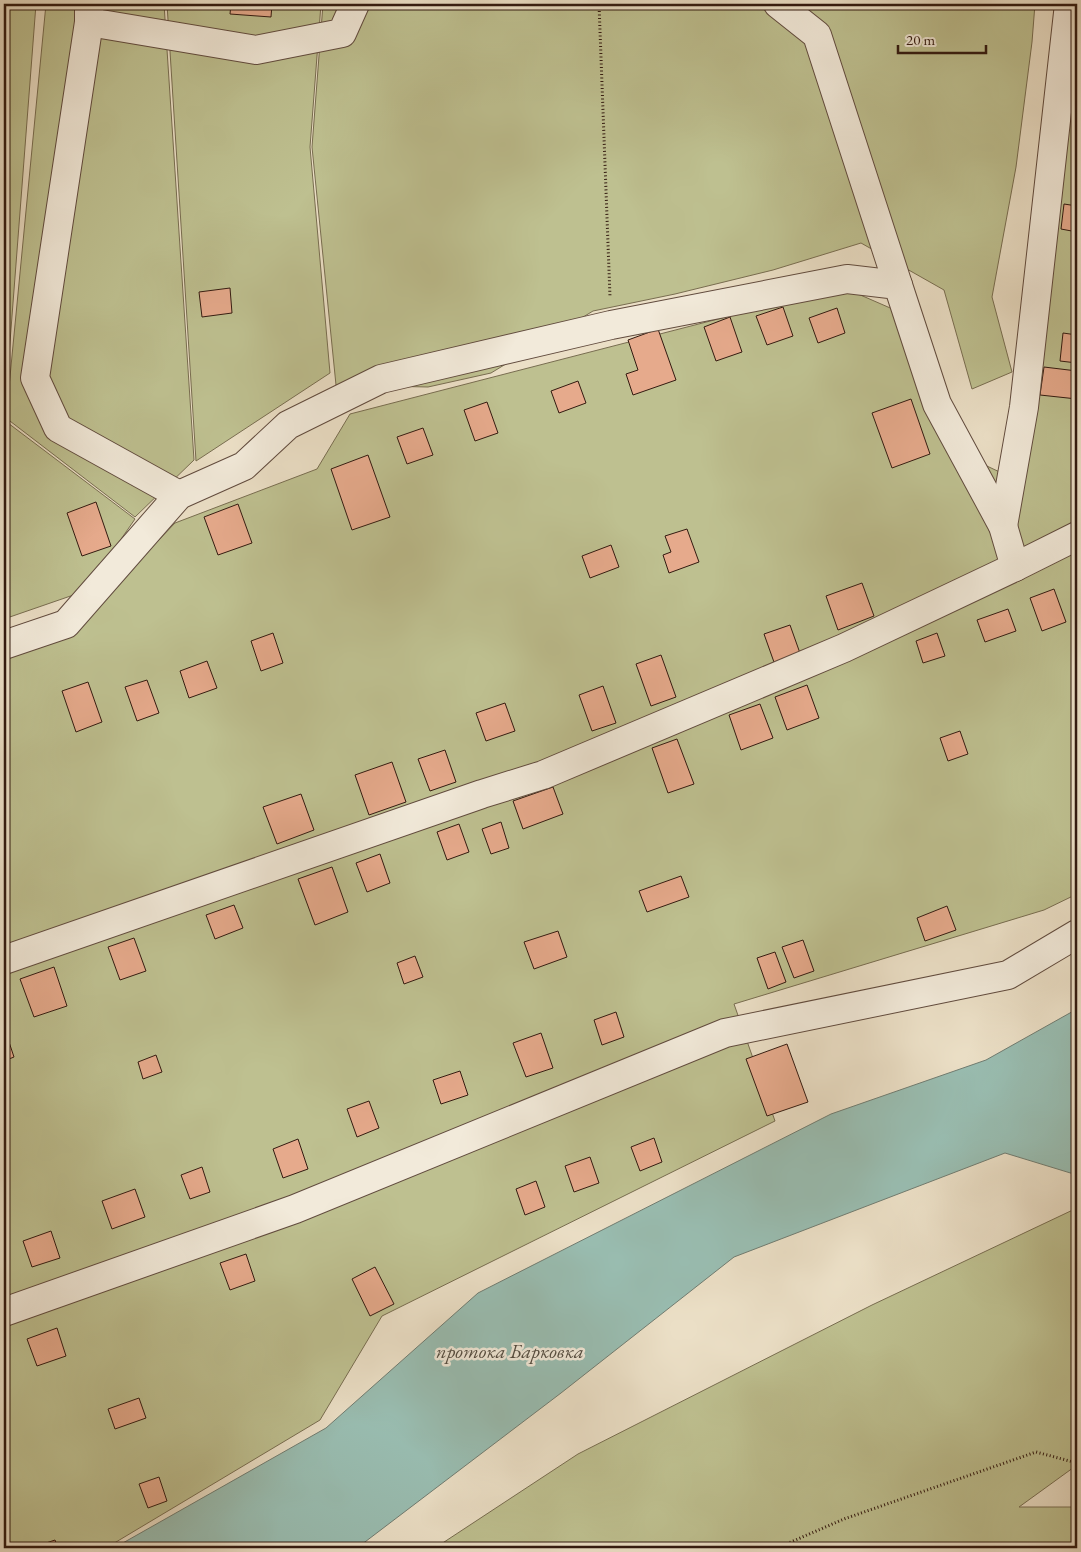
<svg xmlns="http://www.w3.org/2000/svg" width="1081" height="1552" viewBox="0 0 1081 1552" font-family="'EB Garamond',serif">
<style>
.green{fill:#bec090;stroke:#786d50}
.water{fill:#99bdb1;stroke:#707c71}
.building{fill:#e6aa8c;stroke:#331a10}
.lines{fill:none;stroke-linecap:round;stroke-linejoin:round}
.minor-casing{stroke:#614b3e;stroke-width:30}
.path{stroke:#331a10;stroke-width:3;stroke-dasharray:1 2.5;stroke-linecap:butt}
.minor{stroke:#f2eada;stroke-width:28}
.labels{text-anchor:middle;dominant-baseline:central;stroke-width:5;stroke-linejoin:round;paint-order:stroke}
.water-label{font-size:20px;font-style:italic;fill:#524b40;stroke:#f2eada}
</style>
<rect width="100%" height="100%" fill="#ebdfc6"/>
<filter id="stains"><feTurbulence type="fractalNoise" baseFrequency=".004" numOctaves="4"/><feColorMatrix values="0 0 0 0 .2 0 0 0 0 .09 0 0 0 0 .02 0 0 0 .5 -.17"/></filter>
<radialGradient id="worn" r=".72"><stop offset=".6" stop-color="#630" stop-opacity="0"/><stop offset="1" stop-color="#630" stop-opacity=".3"/></radialGradient>
<g class="green">
<path d="M4 4H36L4 420 135 519 85 591 4 619Z"/>
<path d="M46 4H164L194 460 135 517 6 418Z"/>
<path d="M167 4H321L310 147 330 373 196 461Z"/>
<path d="M323 4H1035L1032 42 1016 167 992 297 1012 372 972 389 944 290 861 243 773 270 675 294 593 311 491 373 428 387 336 385 312 147Z"/>
<path d="M1077 31V894L1044 910 734 1004 775 1121 382 1316 320 1420 106 1548H4V653L72 631 175 523 317 469 350 414 842 287 904 314 972 459 1023 483Z"/>
<path d="M1077 1208V1465L1019 1507H1077V1548H435L578 1454 872 1305Z"/>
</g>
<path class="water" d="M1077 1009V1175L1005 1153 734 1257 561 1393 357 1548H114L326 1428 478 1293 831 1114 986 1060Z"/>
<g class="building">
<path d="M231 4H272L271 17 230 14Z"/>
<path d="M1064 204 1077 206V232L1061 229Z"/>
<path d="M230 288 232 313 202 317 199 292Z"/>
<path d="M783 307 793 336 767 345 756 316Z"/>
<path d="M837 308 845 333 818 343 809 318Z"/>
<path d="M730 317 742 352 716 361 704 327Z"/>
<path d="M658 329 676 380 633 395 626 374 638 370 628 340Z"/>
<path d="M1063 333 1077 335V363L1060 361Z"/>
<path d="M1044 367 1077 371V399L1040 395Z"/>
<path d="M578 381 586 403 559 413 551 391Z"/>
<path d="M911 399 930 454 892 468 872 413Z"/>
<path d="M487 402 498 433 475 441 464 410Z"/>
<path d="M423 428 433 455 407 464 397 437Z"/>
<path d="M368 455 390 517 352 530 331 469Z"/>
<path d="M96 502 111 546 82 556 67 513Z"/>
<path d="M238 504 252 543 218 555 204 517Z"/>
<path d="M687 529 699 562 669 573 663 555 671 552 665 536Z"/>
<path d="M611 545 619 567 590 578 582 556Z"/>
<path d="M862 583 874 616 838 630 826 596Z"/>
<path d="M1054 589 1066 622 1042 631 1030 598Z"/>
<path d="M1008 609 1016 631 985 642 977 620Z"/>
<path d="M790 625 801 656 775 665 764 634Z"/>
<path d="M273 633 283 663 261 671 251 641Z"/>
<path d="M937 633 945 656 923 663 916 641Z"/>
<path d="M661 655 676 697 651 706 636 664Z"/>
<path d="M207 661 217 688 189 698 180 671Z"/>
<path d="M147 680 159 713 137 721 125 687Z"/>
<path d="M88 682 102 722 76 732 62 691Z"/>
<path d="M807 685 819 718 787 730 775 697Z"/>
<path d="M603 686 616 723 592 731 579 695Z"/>
<path d="M505 703 515 731 486 741 476 713Z"/>
<path d="M760 704 773 738 741 750 729 715Z"/>
<path d="M960 731 968 754 948 761 940 738Z"/>
<path d="M677 739 694 784 668 793 652 748Z"/>
<path d="M445 750 456 782 430 791 418 759Z"/>
<path d="M392 762 406 802 369 815 355 775Z"/>
<path d="M553 787 563 814 523 829 513 801Z"/>
<path d="M301 794 314 830 277 844 263 807Z"/>
<path d="M501 822 509 848 491 854 482 829Z"/>
<path d="M459 824 469 852 447 860 437 832Z"/>
<path d="M380 854 390 883 367 892 356 863Z"/>
<path d="M332 867 348 912 315 925 298 879Z"/>
<path d="M681 876 689 897 647 912 639 891Z"/>
<path d="M234 905 243 928 215 939 206 915Z"/>
<path d="M947 906 956 930 925 941 917 918Z"/>
<path d="M558 931 567 957 534 969 524 942Z"/>
<path d="M134 938 146 971 120 980 108 947Z"/>
<path d="M803 940 814 971 794 978 782 947Z"/>
<path d="M775 952 786 982 768 989 757 958Z"/>
<path d="M415 956 423 977 404 984 397 963Z"/>
<path d="M54 967 67 1006 34 1017 20 979Z"/>
<path d="M616 1012 624 1037 602 1045 594 1020Z"/>
<path d="M4 1027 14 1057 4 1061Z"/>
<path d="M541 1033 553 1068 526 1077 513 1043Z"/>
<path d="M787 1044 808 1102 767 1116 746 1059Z"/>
<path d="M156 1055 162 1072 143 1079 138 1062Z"/>
<path d="M460 1071 468 1095 441 1104 433 1080Z"/>
<path d="M369 1101 379 1128 357 1137 347 1109Z"/>
<path d="M654 1138 662 1162 640 1171 631 1147Z"/>
<path d="M298 1139 308 1169 283 1178 273 1149Z"/>
<path d="M590 1157 599 1183 574 1192 565 1166Z"/>
<path d="M202 1167 210 1192 190 1199 181 1175Z"/>
<path d="M536 1181 545 1207 525 1215 516 1189Z"/>
<path d="M135 1189 145 1217 112 1229 102 1201Z"/>
<path d="M51 1231 60 1258 32 1267 23 1241Z"/>
<path d="M246 1254 255 1281 230 1290 220 1263Z"/>
<path d="M375 1267 394 1304 370 1316 352 1279Z"/>
<path d="M57 1328 66 1356 37 1366 27 1339Z"/>
<path d="M139 1398 146 1418 115 1429 108 1409Z"/>
<path d="M159 1477 167 1501 148 1508 139 1484Z"/>
<path d="M55 1540 58 1548H34V1547Z"/>
</g>
<g class="lines">
<defs>
<g id="minor">
<path d="M89 4V22L35 378 58 428 179 495"/>
<path d="M778 4 817 35 898 285"/>
<path d="M89 22 256 50 342 33 355 4"/>
<path d="M1003 526 1024 407 1069 4"/>
<path d="M4 645 66 624 179 495 244 466 288 425 381 379 611 325 847 279 898 285 937 404 1003 526 1015 567"/>
<path d="M4 960 482 794 543 775 844 648 1015 567 1077 536"/>
<path d="M4 1312 295 1209 725 1033 1008 975 1077 934"/>
</g>
</defs>
<use href="#minor" class="minor-casing"/>
<g class="path">
<path d="M599 4 610 297"/>
<path d="M777 1548 844 1519 1036 1452 1077 1463"/>
</g>
<use href="#minor" class="minor"/>
</g>
<g class="labels">
<g class="water-label">
<text x="510" y="1351">протока Барковка</text>
</g>
</g>
<rect width="1081" height="1552" fill="none" stroke="#ebdfc6" stroke-width="20"/>
<rect x="5" y="5" width="1071" height="1542" fill="none" stroke="#331a10" stroke-width="2.5"/>
<rect x="10" y="10" width="1061" height="1532" fill="none" stroke="#331a10"/>
<path d="M898 45v8h88v-8" fill="none" stroke="#331a10" stroke-width="2.5"/>
<text x="906" y="45" font-size="15" fill="#331a10" stroke="#f2eada" stroke-width="4" paint-order="stroke">20 m</text>
<rect width="100%" height="100%" filter="url(#stains)"/>
<rect width="100%" height="100%" fill="url(#worn)"/>
</svg>
